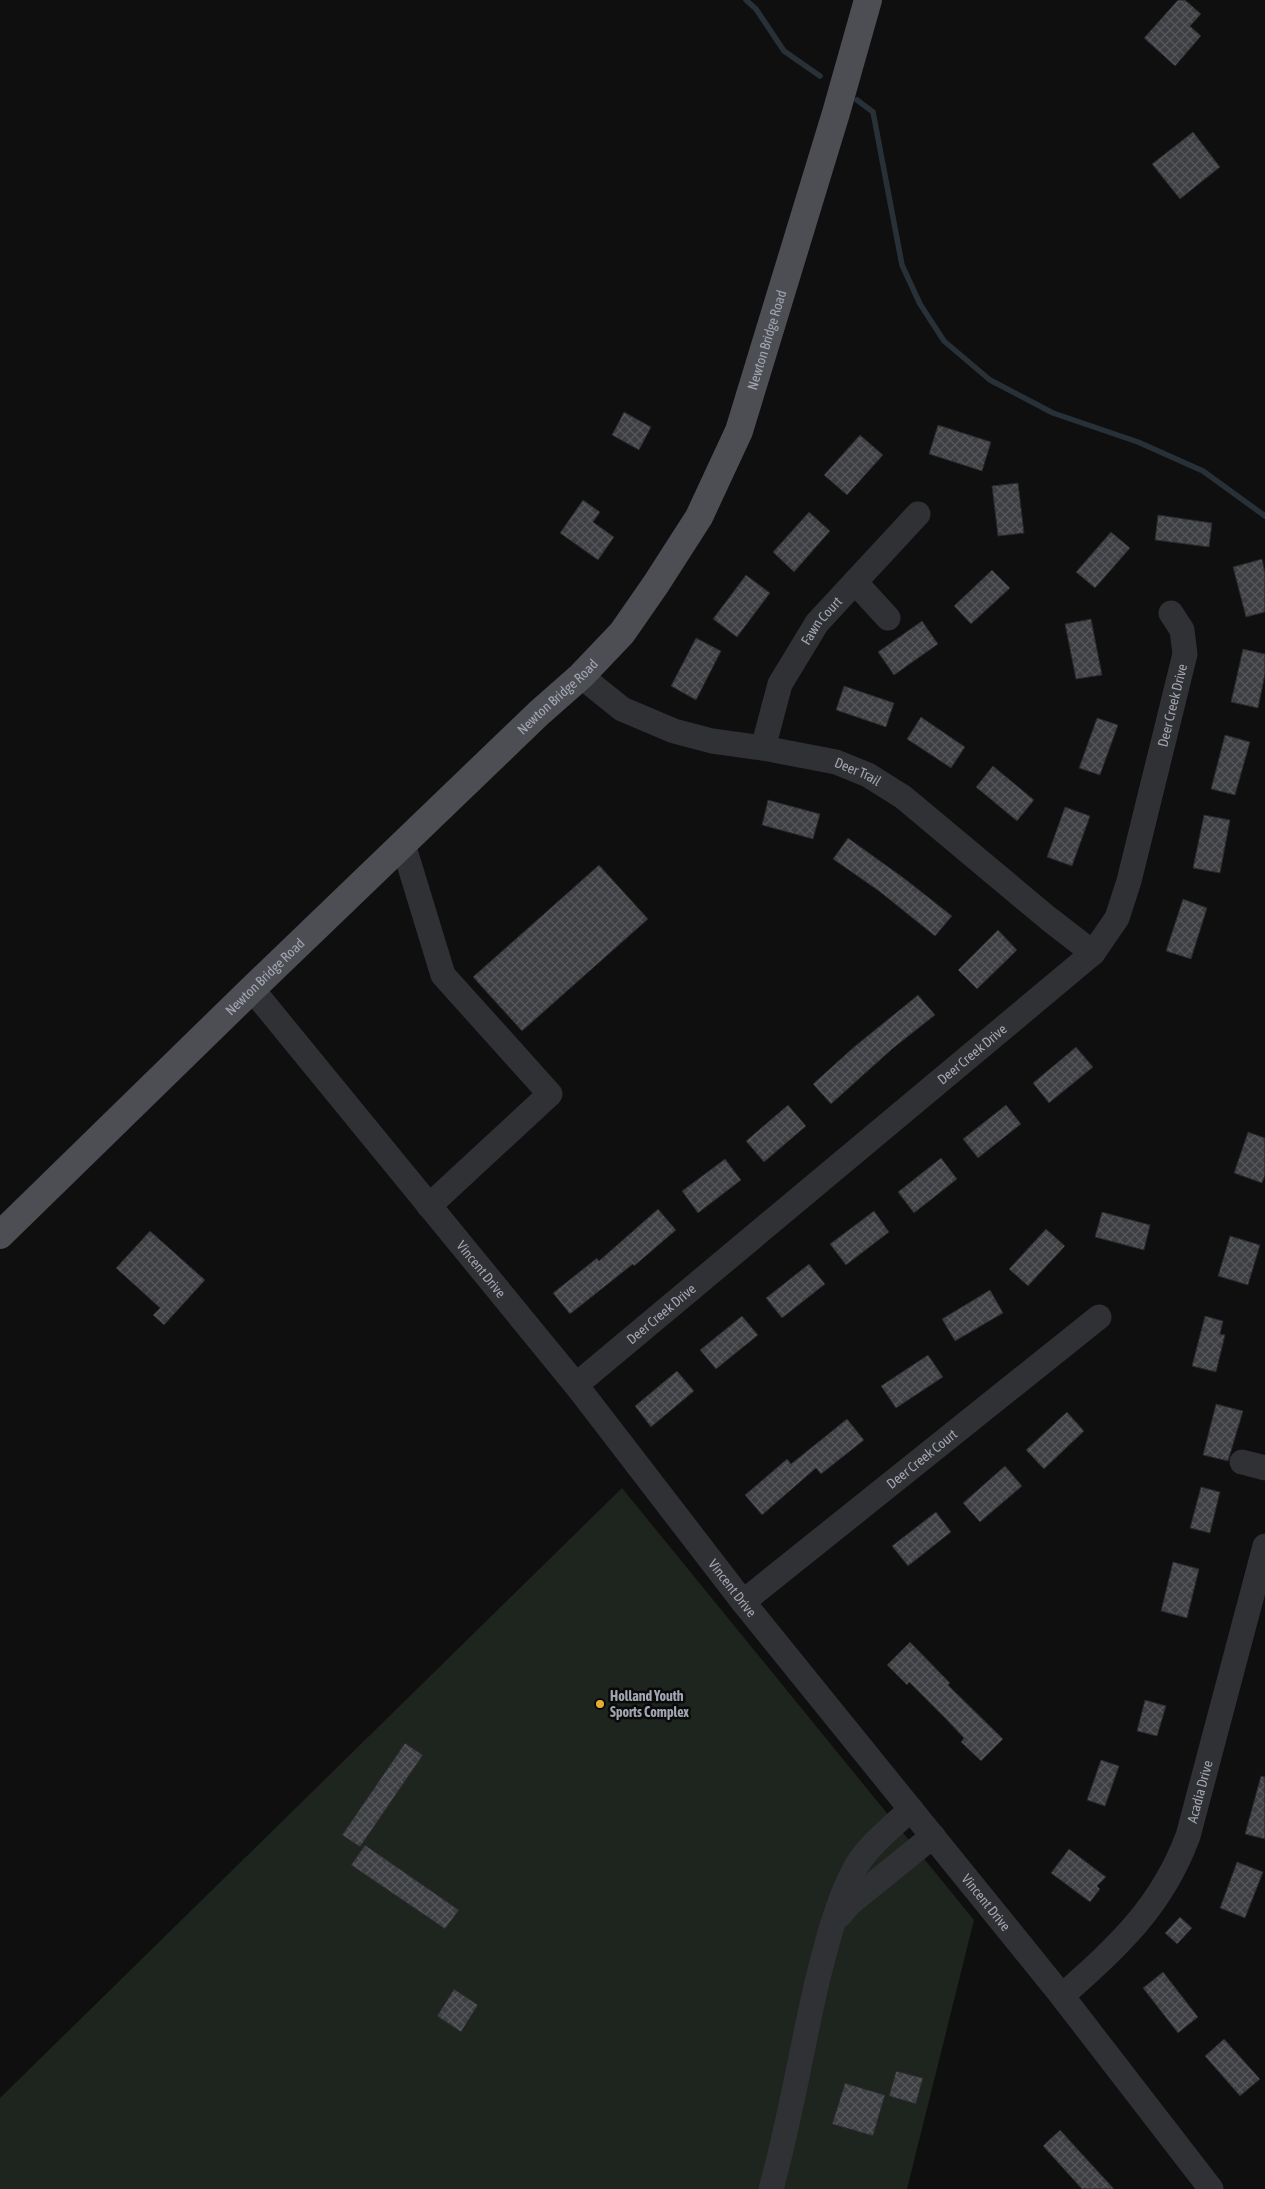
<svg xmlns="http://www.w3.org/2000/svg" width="1265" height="2189" viewBox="0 0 1265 2189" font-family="'Asap Condensed',sans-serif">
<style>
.grass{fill:#1e241e}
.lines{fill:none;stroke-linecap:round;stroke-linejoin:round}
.stream{stroke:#293138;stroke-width:5.5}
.building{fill:url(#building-cross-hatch);stroke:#29292c}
.minor{stroke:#303135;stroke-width:25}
.major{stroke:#4c4e54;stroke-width:28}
.poi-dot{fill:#e6ad31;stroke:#0a0a0b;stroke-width:2}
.labels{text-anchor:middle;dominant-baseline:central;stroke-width:5;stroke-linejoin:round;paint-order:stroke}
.street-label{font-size:14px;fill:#a1a5b0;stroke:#0a0a0b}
.poi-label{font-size:14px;font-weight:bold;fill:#a1a5b0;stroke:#0a0a0b;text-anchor:start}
</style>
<defs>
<pattern id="building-cross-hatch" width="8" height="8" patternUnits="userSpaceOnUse" patternTransform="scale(1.25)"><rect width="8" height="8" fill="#3e3f43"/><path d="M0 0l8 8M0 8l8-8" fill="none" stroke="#57585c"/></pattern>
</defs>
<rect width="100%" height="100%" fill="#0f0f10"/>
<path class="grass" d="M622 1488 974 1920 907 2189H0V2098Z"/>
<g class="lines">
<g class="stream">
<path d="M746 0 756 9 784 51 820 76"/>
<path d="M857 100 873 112 902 265 920 304 944 341 990 380 1053 413 1138 442 1203 471 1265 516"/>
</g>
</g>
<g class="building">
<path d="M1178 0H1185L1201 14 1190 26 1201 36 1175 66 1144 38Z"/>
<path d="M1193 132 1220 167 1180 199 1152 164Z"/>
<path d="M624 412 651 427 639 450 612 435Z"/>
<path d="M938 425 991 442 982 471 929 454Z"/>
<path d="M860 435 883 455 847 495 824 475Z"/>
<path d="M1018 483 1024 533 998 536 992 486Z"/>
<path d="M583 500 600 512 593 522 614 537 598 560 560 533Z"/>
<path d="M809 512 830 531 794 572 773 552Z"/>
<path d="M1158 515 1212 523 1209 547 1155 540Z"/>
<path d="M1111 532 1130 548 1095 588 1076 572Z"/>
<path d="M1262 559 1265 573V612L1246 617 1233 567Z"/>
<path d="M992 570 1010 588 971 624 954 606Z"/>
<path d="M746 575 770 593 737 637 713 619Z"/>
<path d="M1091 619 1102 675 1076 679 1065 624Z"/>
<path d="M922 621 938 644 894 675 878 652Z"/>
<path d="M696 638 721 651 696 700 671 686Z"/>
<path d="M1243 649 1265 654V674L1258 708 1231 702Z"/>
<path d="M844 686 894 703 886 727 836 710Z"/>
<path d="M921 717 965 747 951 768 907 739Z"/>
<path d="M1097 718 1118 725 1100 775 1079 768Z"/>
<path d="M1225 735 1250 742 1235 795 1211 789Z"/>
<path d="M993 766 1034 800 1017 821 976 787Z"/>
<path d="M768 800 820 814 813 839 762 825Z"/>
<path d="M1065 807 1090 816 1072 866 1047 857Z"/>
<path d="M1204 815 1230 820 1220 873 1193 868Z"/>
<path d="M848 838 905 879 952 916 935 936 879 891 833 859Z"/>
<path d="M599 865 648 919 522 1031 473 977Z"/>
<path d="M1183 899 1207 908 1191 959 1166 951Z"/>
<path d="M998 930 1017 950 977 989 958 970Z"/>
<path d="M918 995 935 1015 892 1049 831 1104 813 1084 854 1047Z"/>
<path d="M1076 1047 1093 1067 1049 1103 1033 1083Z"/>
<path d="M788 1105 806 1126 764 1162 746 1141Z"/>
<path d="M1006 1105 1021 1124 978 1158 963 1139Z"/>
<path d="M1248 1132 1265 1138V1175L1262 1183 1234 1173Z"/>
<path d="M941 1158 957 1179 914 1213 898 1192Z"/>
<path d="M725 1159 741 1180 698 1213 682 1191Z"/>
<path d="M658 1209 676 1230 634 1266 633 1264 570 1314 553 1293 597 1258 599 1261Z"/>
<path d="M874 1211 889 1232 846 1265 830 1244Z"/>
<path d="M1102 1212 1150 1225 1144 1250 1095 1237Z"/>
<path d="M1046 1229 1065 1246 1028 1286 1009 1269Z"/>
<path d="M150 1231 205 1280 164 1325 153 1315 160 1308 116 1268Z"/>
<path d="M1230 1236 1260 1245 1248 1285 1218 1276Z"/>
<path d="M809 1264 825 1284 782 1318 766 1298Z"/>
<path d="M990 1290 1003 1313 955 1341 942 1319Z"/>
<path d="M742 1316 758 1335 716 1369 700 1350Z"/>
<path d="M1205 1316 1223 1321 1220 1334 1225 1335 1216 1372 1192 1366Z"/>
<path d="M928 1355 943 1377 896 1408 881 1386Z"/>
<path d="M677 1371 694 1391 651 1427 635 1406Z"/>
<path d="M1216 1404 1243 1411 1228 1461 1203 1455Z"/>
<path d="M1067 1412 1084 1431 1044 1469 1026 1450Z"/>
<path d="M847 1419 864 1440 821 1474 816 1468 762 1515 745 1495 787 1459 791 1464Z"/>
<path d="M1005 1466 1022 1486 980 1522 963 1503Z"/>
<path d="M1201 1487 1220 1492 1210 1533 1190 1528Z"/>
<path d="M936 1512 951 1532 908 1566 892 1546Z"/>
<path d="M1173 1562 1199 1569 1187 1618 1161 1611Z"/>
<path d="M910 1642 950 1683 948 1685 1003 1739 981 1761 961 1742 964 1738 946 1719 909 1682 907 1685 887 1665Z"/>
<path d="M1145 1700 1166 1706 1157 1736 1137 1731Z"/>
<path d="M405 1743 423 1755 360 1847 342 1835Z"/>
<path d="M1101 1760 1119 1766 1105 1806 1087 1800Z"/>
<path d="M1261 1776 1265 1777V1839L1245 1834Z"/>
<path d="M365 1845 459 1910 445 1929 351 1865Z"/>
<path d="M1069 1849 1106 1877 1097 1886 1100 1889 1090 1902 1051 1873Z"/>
<path d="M1237 1862 1263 1872 1245 1918 1220 1908Z"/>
<path d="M1180 1917 1192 1928 1177 1944 1165 1933Z"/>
<path d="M1163 1972 1198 2017 1178 2033 1143 1988Z"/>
<path d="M454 1989 478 2005 461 2032 437 2016Z"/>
<path d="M1224 2039 1260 2079 1240 2096 1205 2056Z"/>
<path d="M896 2071 923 2078 916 2104 889 2096Z"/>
<path d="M845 2083 885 2095 873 2136 832 2124Z"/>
<path d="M1060 2130 1114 2189H1082L1043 2146Z"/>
</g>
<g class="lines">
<g class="minor">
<path d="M855 582 888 618"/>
<path id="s1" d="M581 676 622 709 674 731 712 741 763 748 836 762 868 775 903 797 1049 919 1093 953"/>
<path id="s2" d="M763 748 780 684 817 623 918 514"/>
<path d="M403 844 443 975 550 1094 429 1206"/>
<path id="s3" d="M252 989 576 1385 743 1602 1062 1996 1211 2189"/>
<path id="s4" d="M576 1385 1093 953 1117 918 1129 881 1185 654 1182 630 1171 613"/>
<path d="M1242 1462 1265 1468"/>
<path id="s5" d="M743 1602 1099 1317"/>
<path d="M840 1915 849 1904 933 1836"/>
<path id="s6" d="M1062 1996C1118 1946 1161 1908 1188 1836L1265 1546"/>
<path d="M771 2189C790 2121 801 2051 817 1982 826 1946 837 1902 854 1870 867 1846 891 1828 911 1809"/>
</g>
<path class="major" id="s7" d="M0 1235 252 989 539 713 581 676 622 633 656 584 699 517 739 431 836 113 868 0"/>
</g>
<circle class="poi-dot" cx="600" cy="1704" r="5"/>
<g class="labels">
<g class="street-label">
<text stroke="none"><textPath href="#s7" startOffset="1195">Newton Bridge Road</textPath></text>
<text stroke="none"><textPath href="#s2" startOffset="142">Fawn Court</textPath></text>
<text stroke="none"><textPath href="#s7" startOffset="775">Newton Bridge Road</textPath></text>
<text stroke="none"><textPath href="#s4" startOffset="936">Deer Creek Drive</textPath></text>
<text stroke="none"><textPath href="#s1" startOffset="298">Deer Trail</textPath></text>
<text stroke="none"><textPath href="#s7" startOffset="370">Newton Bridge Road</textPath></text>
<text stroke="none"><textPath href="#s4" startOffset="516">Deer Creek Drive</textPath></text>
<text stroke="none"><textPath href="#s3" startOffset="362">Vincent Drive</textPath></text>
<text stroke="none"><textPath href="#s4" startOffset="111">Deer Creek Drive</textPath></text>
<text stroke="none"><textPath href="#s5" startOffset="229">Deer Creek Court</textPath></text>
<text stroke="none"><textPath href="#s3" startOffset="768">Vincent Drive</textPath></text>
<text stroke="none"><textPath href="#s6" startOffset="252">Acadia Drive</textPath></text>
<text stroke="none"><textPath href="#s3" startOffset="1172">Vincent Drive</textPath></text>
</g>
<g class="poi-label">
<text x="610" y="1696">Holland Youth<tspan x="610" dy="16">Sports Complex</tspan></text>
</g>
</g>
</svg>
